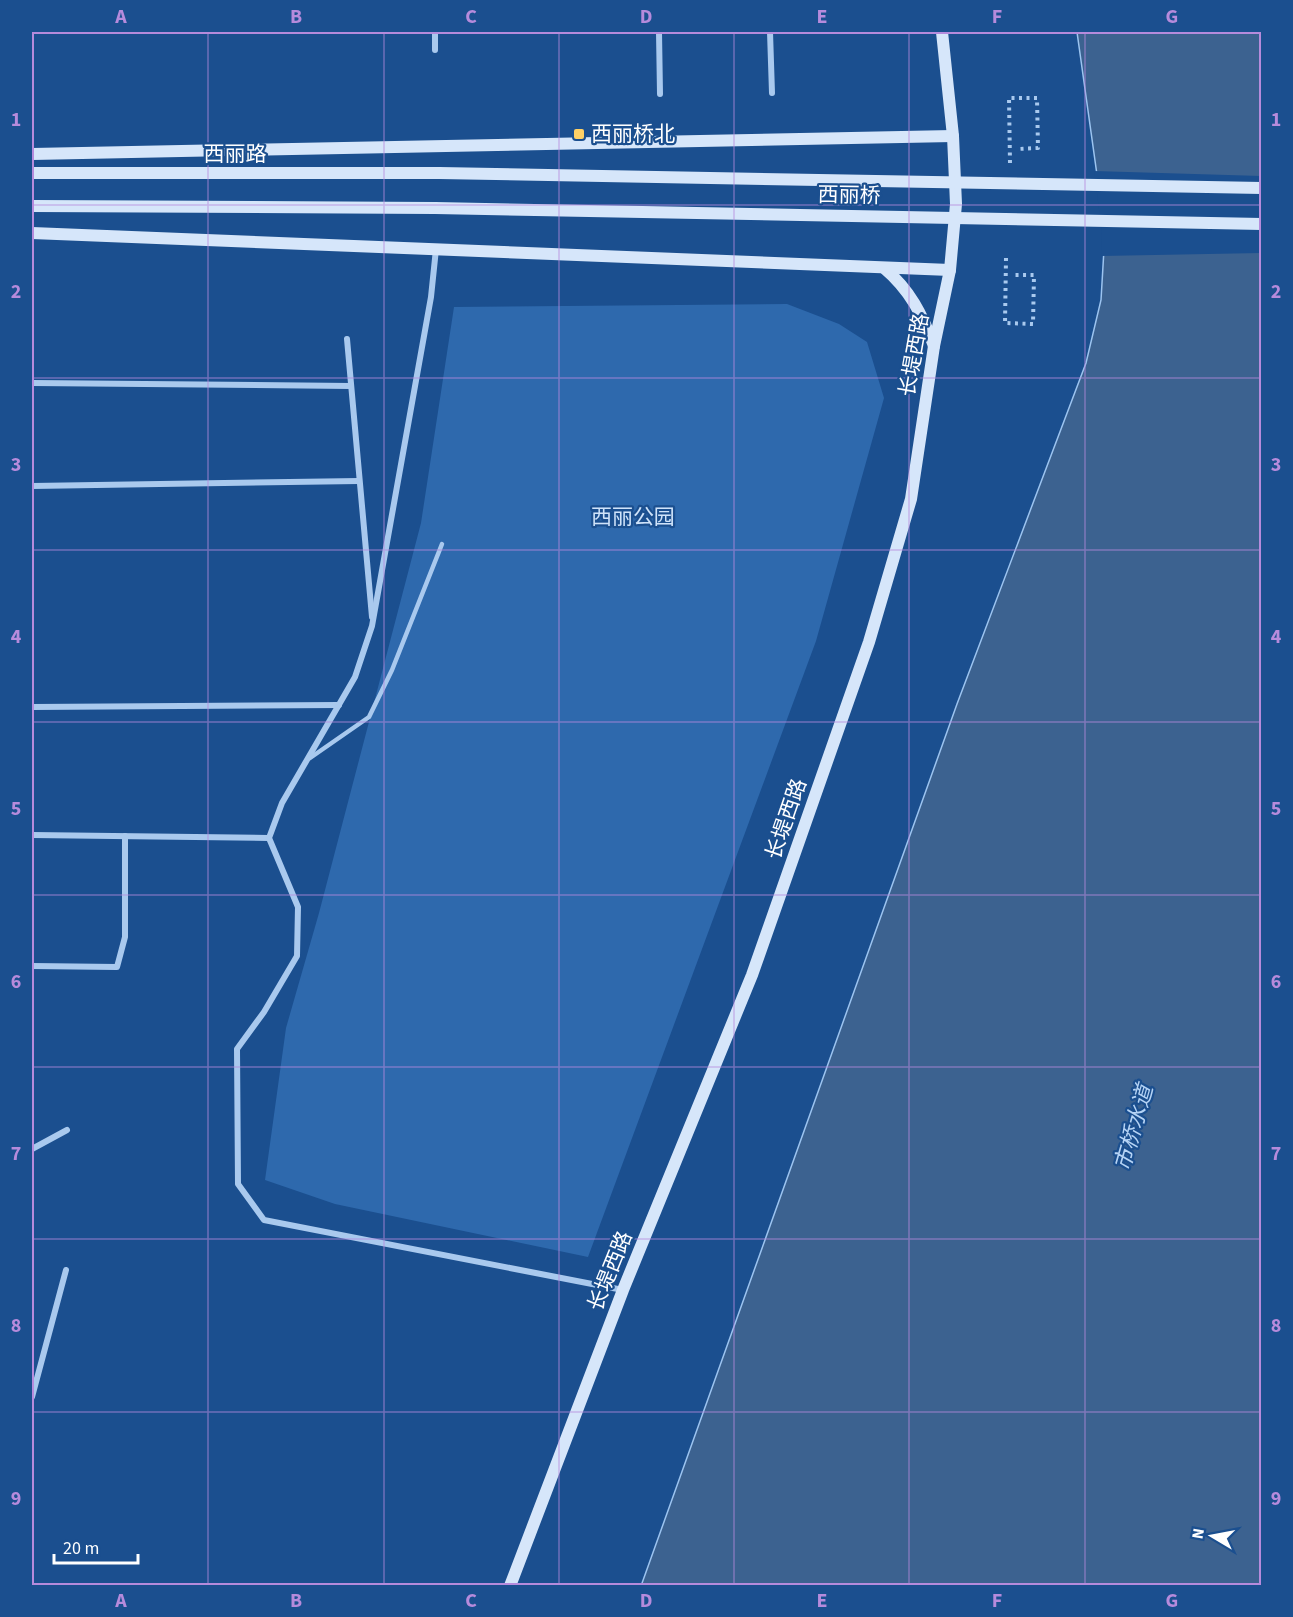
<svg xmlns="http://www.w3.org/2000/svg" width="1293" height="1617" viewBox="0 0 1293 1617" font-family="'Source Sans 3','Noto Sans SC',sans-serif">
<style>
.green{fill:#2e69ad}
.water{fill:#3c6290;stroke:#9cc4f0;stroke-width:1.5}
.pier{fill:#1b4f8f}
.lines{fill:none;stroke-linecap:round;stroke-linejoin:round}
.path{stroke:#a9c9ee;stroke-width:4;stroke-dasharray:3 4.5;stroke-linecap:butt}
.lane{stroke:#a9c9ee;stroke-width:4.5}
.street{stroke:#a9c9ee;stroke-width:6}
.secondary{stroke:#d6e6fa;stroke-width:12}
.secondary-bridge{stroke:#d6e6fa;stroke-width:12}
.grid{fill:none;stroke:#b68bdc;stroke-width:1.5;stroke-opacity:0.55}
.poi-dot{fill:#ffd166;stroke:#1b4f8f;stroke-width:2}
.labels{text-anchor:middle;dominant-baseline:central;stroke-width:4.5;stroke-linejoin:round;paint-order:stroke}
.poi-label{font-size:21px;fill:#fff;stroke:#1b4f8f;text-anchor:start}
.street-label{font-size:21px;fill:#fff;stroke:#1b4f8f}
.park-label{font-size:21px;fill:#cfe3fa;stroke:#1b4f8f}
.water-label{font-size:22px;font-style:italic;fill:#b5d3f5;stroke:#1b4f8f}
.neatline{fill:none;stroke:#b68bdc;stroke-width:2}
.grid-label{font-size:20px;text-anchor:middle;font-weight:bold;fill:#b68bdc}
</style>
<rect width="100%" height="100%" fill="#1b4f8f"/>
<path class="green" d="M787 304 839 324 867 342 884 398 816 641 588 1257 335 1204 265 1180 286 1028 319 913 421 523 454 307Z"/>
<path class="water" d="M1077 32H1261V1585L641 1586 957 704 1086 363 1101 300 1105 232Z"/>
<path class="pier" d="M1094 171 1261 176V253L1101 256 1102 232Z"/>
<g class="lines">
<g class="path">
<path d="M1010 163 1009 98H1037L1038 148 1018 149"/>
<path d="M1006 258 1005 323 1033 324 1034 275H1013"/>
</g>
<path class="lane" d="M310 758 369 717 392 670 442 544"/>
<g class="street">
<path d="M659 32 660 94"/>
<path d="M770 32 772 93"/>
<path d="M435 50V32"/>
<path d="M436 249 431 297 372 626 355 677 282 803 269 838 298 907 297 956 264 1012 237 1049 238 1184 264 1220 623 1290"/>
<path d="M347 339 372 617"/>
<path d="M32 383 351 386"/>
<path d="M32 486 359 481"/>
<path d="M32 707 339 705"/>
<path d="M32 835 269 838"/>
<path d="M32 966 117 967 125 937V836"/>
<path d="M32 1149 67 1130"/>
<path d="M32 1397 66 1270"/>
</g>
<g class="secondary">
<path d="M32 154 953 136"/>
<path d="M32 173H439"/>
<path d="M32 206 435 208"/>
<path d="M32 233 950 270"/>
<path d="M884 268C910 290 922 314 934 346"/>
<path d="M510 1586 623 1290 752 975 869 642 911 499 934 346 950 270 956 204 953 136 942 32"/>
</g>
<g class="secondary-bridge">
<path d="M439 173 1262 188"/>
<path d="M435 208 1262 224"/>
</g>
</g>
<path class="grid" d="M208 32V1586M384 32V1586M559 32V1586M734 32V1586M909 32V1586M1085 32V1586M32 205H1262M32 378H1262M32 550H1262M32 722H1262M32 895H1262M32 1067H1262M32 1239H1262M32 1412H1262"/>
<rect class="poi-dot" x="573" y="128" width="12" height="12" rx="3"/>
<g class="labels">
<g class="poi-label">
<text x="591" y="134">西丽桥北</text>
</g>
<g class="street-label">
<text x="235" y="154">西丽路</text>
<text transform="translate(849 195) rotate(1)">西丽桥</text>
<text transform="translate(914 355) rotate(-80)">长堤西路</text>
<text transform="translate(786 819) rotate(-71)">长堤西路</text>
<text transform="translate(610 1271) rotate(-68)">长堤西路</text>
</g>
<g class="park-label">
<text x="633" y="517">西丽公园</text>
</g>
<g class="water-label">
<text transform="translate(1134 1128) rotate(-74)">市桥水道</text>
</g>
</g>
<rect width="1293" height="1617" fill="none" stroke="#1b4f8f" stroke-width="66"/>
<g transform="translate(1212 1536) rotate(280)" stroke="#1b4f8f" stroke-width="4.5" paint-order="stroke">
<path d="M0-4.5L10 22L0 15L-10 22Z" fill="#ffffff"/>
<text y="-9" font-size="16" font-weight="bold" text-anchor="middle" fill="#ffffff">N</text>
</g>
<path d="M54 1554v9h84v-9" fill="none" stroke="#ffffff" stroke-width="3"/>
<text x="63" y="1554" font-size="18" fill="#ffffff" stroke="#1b4f8f" stroke-width="4.5" paint-order="stroke">20 m</text>
<rect x="33" y="33" width="1227" height="1551" class="neatline"/>
<g class="grid-label">
<text x="121" y="23">A</text>
<text x="296" y="23">B</text>
<text x="471" y="23">C</text>
<text x="646" y="23">D</text>
<text x="822" y="23">E</text>
<text x="997" y="23">F</text>
<text x="1172" y="23">G</text>
<text x="16" y="126">1</text>
<text x="1276" y="126">1</text>
<text x="16" y="298">2</text>
<text x="1276" y="298">2</text>
<text x="16" y="471">3</text>
<text x="1276" y="471">3</text>
<text x="16" y="643">4</text>
<text x="1276" y="643">4</text>
<text x="16" y="815">5</text>
<text x="1276" y="815">5</text>
<text x="16" y="988">6</text>
<text x="1276" y="988">6</text>
<text x="16" y="1160">7</text>
<text x="1276" y="1160">7</text>
<text x="16" y="1332">8</text>
<text x="1276" y="1332">8</text>
<text x="16" y="1505">9</text>
<text x="1276" y="1505">9</text>
<text x="121" y="1607">A</text>
<text x="296" y="1607">B</text>
<text x="471" y="1607">C</text>
<text x="646" y="1607">D</text>
<text x="822" y="1607">E</text>
<text x="997" y="1607">F</text>
<text x="1172" y="1607">G</text>
</g>
</svg>
